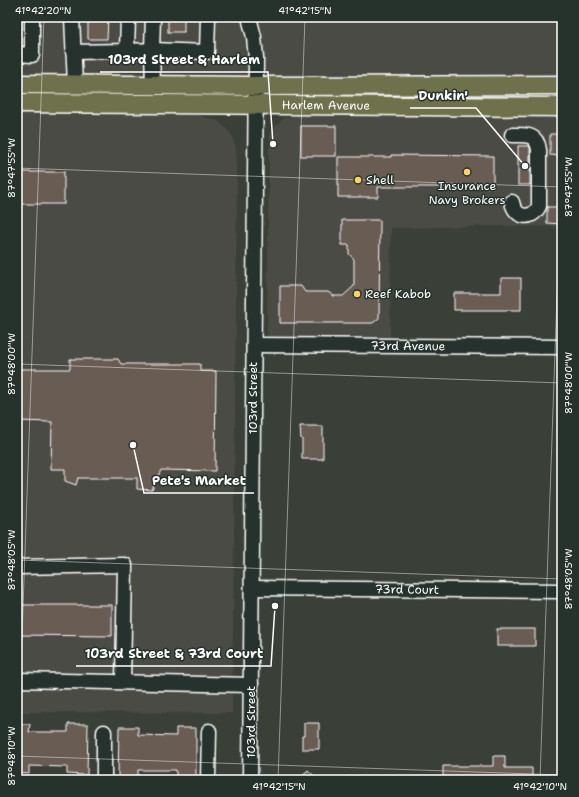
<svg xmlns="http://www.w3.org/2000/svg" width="579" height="797" viewBox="0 0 579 797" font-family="'Shantell Sans',sans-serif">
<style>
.built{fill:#4c4b44}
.building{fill:#675b53;stroke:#fff}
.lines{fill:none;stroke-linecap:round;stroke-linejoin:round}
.minor-casing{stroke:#fff;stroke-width:17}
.major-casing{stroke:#fff;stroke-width:21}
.minor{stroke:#26332d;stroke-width:14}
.major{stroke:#6e714b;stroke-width:18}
.ticks{fill:none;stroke:#fff;stroke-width:1;stroke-opacity:0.45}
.poi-dot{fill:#ffd166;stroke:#26332d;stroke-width:1.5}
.labels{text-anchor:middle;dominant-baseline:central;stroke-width:3;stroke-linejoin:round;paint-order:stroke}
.street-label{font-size:12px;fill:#fff;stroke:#26332d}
.poi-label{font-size:12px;fill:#fff;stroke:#26332d;text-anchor:start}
.leader{fill:none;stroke:#fff;stroke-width:1.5}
.callout-dot{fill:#fff;stroke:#26332d;stroke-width:1.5}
.callout-label{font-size:13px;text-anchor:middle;font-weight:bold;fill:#fff;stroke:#26332d;stroke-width:3;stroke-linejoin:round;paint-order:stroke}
.neatline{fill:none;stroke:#fff;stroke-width:1.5}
.ticks-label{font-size:10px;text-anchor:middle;fill:#fff}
</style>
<rect width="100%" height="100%" fill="#3a3f38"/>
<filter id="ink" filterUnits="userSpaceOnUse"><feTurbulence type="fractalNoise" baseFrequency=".025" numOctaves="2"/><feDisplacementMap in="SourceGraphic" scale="8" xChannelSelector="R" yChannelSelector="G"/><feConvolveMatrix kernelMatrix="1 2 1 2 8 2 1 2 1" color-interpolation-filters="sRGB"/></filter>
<g filter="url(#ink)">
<g class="built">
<path d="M17 17H562V80L17 79Z"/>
<path d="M17 113 197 115 218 121 226 128 233 137 236 150 237 164 234 539 232 713 17 712Z"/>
<path d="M392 114H562V227L494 226 391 228 390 344 267 343 269 143 271 131 278 123 285 118 295 116Z"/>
</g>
<g class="building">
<path d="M88 17H108L107 39H88Z"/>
<rect x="168" y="17" width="16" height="15"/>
<rect x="301" y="126" width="35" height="30"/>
<path d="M550 134H562V156L550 155Z"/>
<path d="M518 146H529L530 147V185H518Z"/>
<path d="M391 155 493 156V187H378V197H338V157H391Z"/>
<rect x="17" y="172" width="47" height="32"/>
<path d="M547 207H562V224L547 223Z"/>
<path d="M342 220H380L379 318 373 323H280V286H301L305 292H328L334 296H343L354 286V259L349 254V245H342Z"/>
<path d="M501 278H521V310H454V293H501Z"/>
<path d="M70 359H118L121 364H200V371H216L215 471 161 470 152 490 137 489V478H78L76 485 65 481V469H51L52 422 17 421V369H70Z"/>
<path d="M300 426H323V459H302V439H301Z"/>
<path d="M17 605H112V636L17 635Z"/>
<rect x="497" y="629" width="38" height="17"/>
<path d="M304 723H319V749H302V736H304Z"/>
<path d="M17 724H30L29 732H68V724H88L87 775 67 774V767L29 766V774L17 773Z"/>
<path d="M119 727H138V735L176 736V728H196V778H176V770H138V777H118Z"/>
<path d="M493 756H505V768H532V780H443V766H493Z"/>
<path d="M308 770 318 780H297Z"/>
</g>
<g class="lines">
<defs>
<g id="minor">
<path d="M72 17 75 85"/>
<path d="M249 17 254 37 256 58 250 780"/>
<path d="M127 51 152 50 153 17"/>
<path d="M73 52 127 51 128 17"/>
<path d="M17 54 32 55V17"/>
<path d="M153 85 152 50 207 52 208 17"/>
<path d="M512 202C515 218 532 221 539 206V150C537 133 525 135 512 135"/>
<path id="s1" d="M254 345 562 347"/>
<path d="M17 567 125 565 123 682"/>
<path id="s2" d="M252 588 562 591"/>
<path d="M17 680 251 685"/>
<path d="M104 732V780"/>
<path d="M208 780 209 731"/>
</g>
<g id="major">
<path d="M17 84 255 86 562 85"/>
<path id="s3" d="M17 103 562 107"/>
</g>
</defs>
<use href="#minor" class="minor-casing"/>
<use href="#major" class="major-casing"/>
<use href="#minor" class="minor"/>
<use href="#major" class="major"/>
</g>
</g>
<path class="ticks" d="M17 168 562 187M17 364 562 383M17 560 562 579M17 756 562 775M17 777 44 17M278 780 305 17M540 780 562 153"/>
<g class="poi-dot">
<circle cx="467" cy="172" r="4"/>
<circle cx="358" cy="180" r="4"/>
<circle cx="357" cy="294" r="4"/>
</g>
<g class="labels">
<g class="street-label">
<text stroke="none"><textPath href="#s3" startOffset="309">Harlem Avenue</textPath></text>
<text stroke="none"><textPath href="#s1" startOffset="154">73rd Avenue</textPath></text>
<text transform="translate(253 398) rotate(-90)">103rd Street</text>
<text stroke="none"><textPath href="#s2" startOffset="155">73rd Court</textPath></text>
<text transform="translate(251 722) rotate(-90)">103rd Street</text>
</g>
<g class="poi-label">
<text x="366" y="180">Shell</text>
<text x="467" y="186" text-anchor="middle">Insurance<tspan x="467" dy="14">Navy Brokers</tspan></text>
<text x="365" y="294">Reef Kabob</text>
</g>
</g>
<path class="leader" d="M273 144L268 72H100M525 166L476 108H410M133 445L144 493H254M275 606L271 666H76"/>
<g class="callout-dot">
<circle cx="273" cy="144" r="4"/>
<circle cx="525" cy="166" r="4"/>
<circle cx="133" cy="445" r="4"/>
<circle cx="275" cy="606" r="4"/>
</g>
<g class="callout-label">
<text x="184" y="64">103rd Street &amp; Harlem</text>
<text x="443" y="100">Dunkin'</text>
<text x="199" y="485">Pete's Market</text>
<text x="174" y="658">103rd Street &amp; 73rd Court</text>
</g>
<rect width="579" height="797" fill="none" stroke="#26332d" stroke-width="44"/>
<rect x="22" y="22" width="535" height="753" class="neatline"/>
<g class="ticks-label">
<text x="43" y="14">41°42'20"N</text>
<text x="305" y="14">41°42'15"N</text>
<text transform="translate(11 168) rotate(-90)" y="4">87°47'55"W</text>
<text transform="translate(568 187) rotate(-90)" y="4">87°47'55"W</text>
<text transform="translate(11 364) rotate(-90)" y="4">87°48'00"W</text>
<text transform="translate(568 383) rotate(-90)" y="4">87°48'00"W</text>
<text transform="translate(11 560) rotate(-90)" y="4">87°48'05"W</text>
<text transform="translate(568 579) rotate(-90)" y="4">87°48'05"W</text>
<text transform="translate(11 756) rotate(-90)" y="4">87°48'10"W</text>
<text x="279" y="790">41°42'15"N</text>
<text x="540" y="790">41°42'10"N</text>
</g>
</svg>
